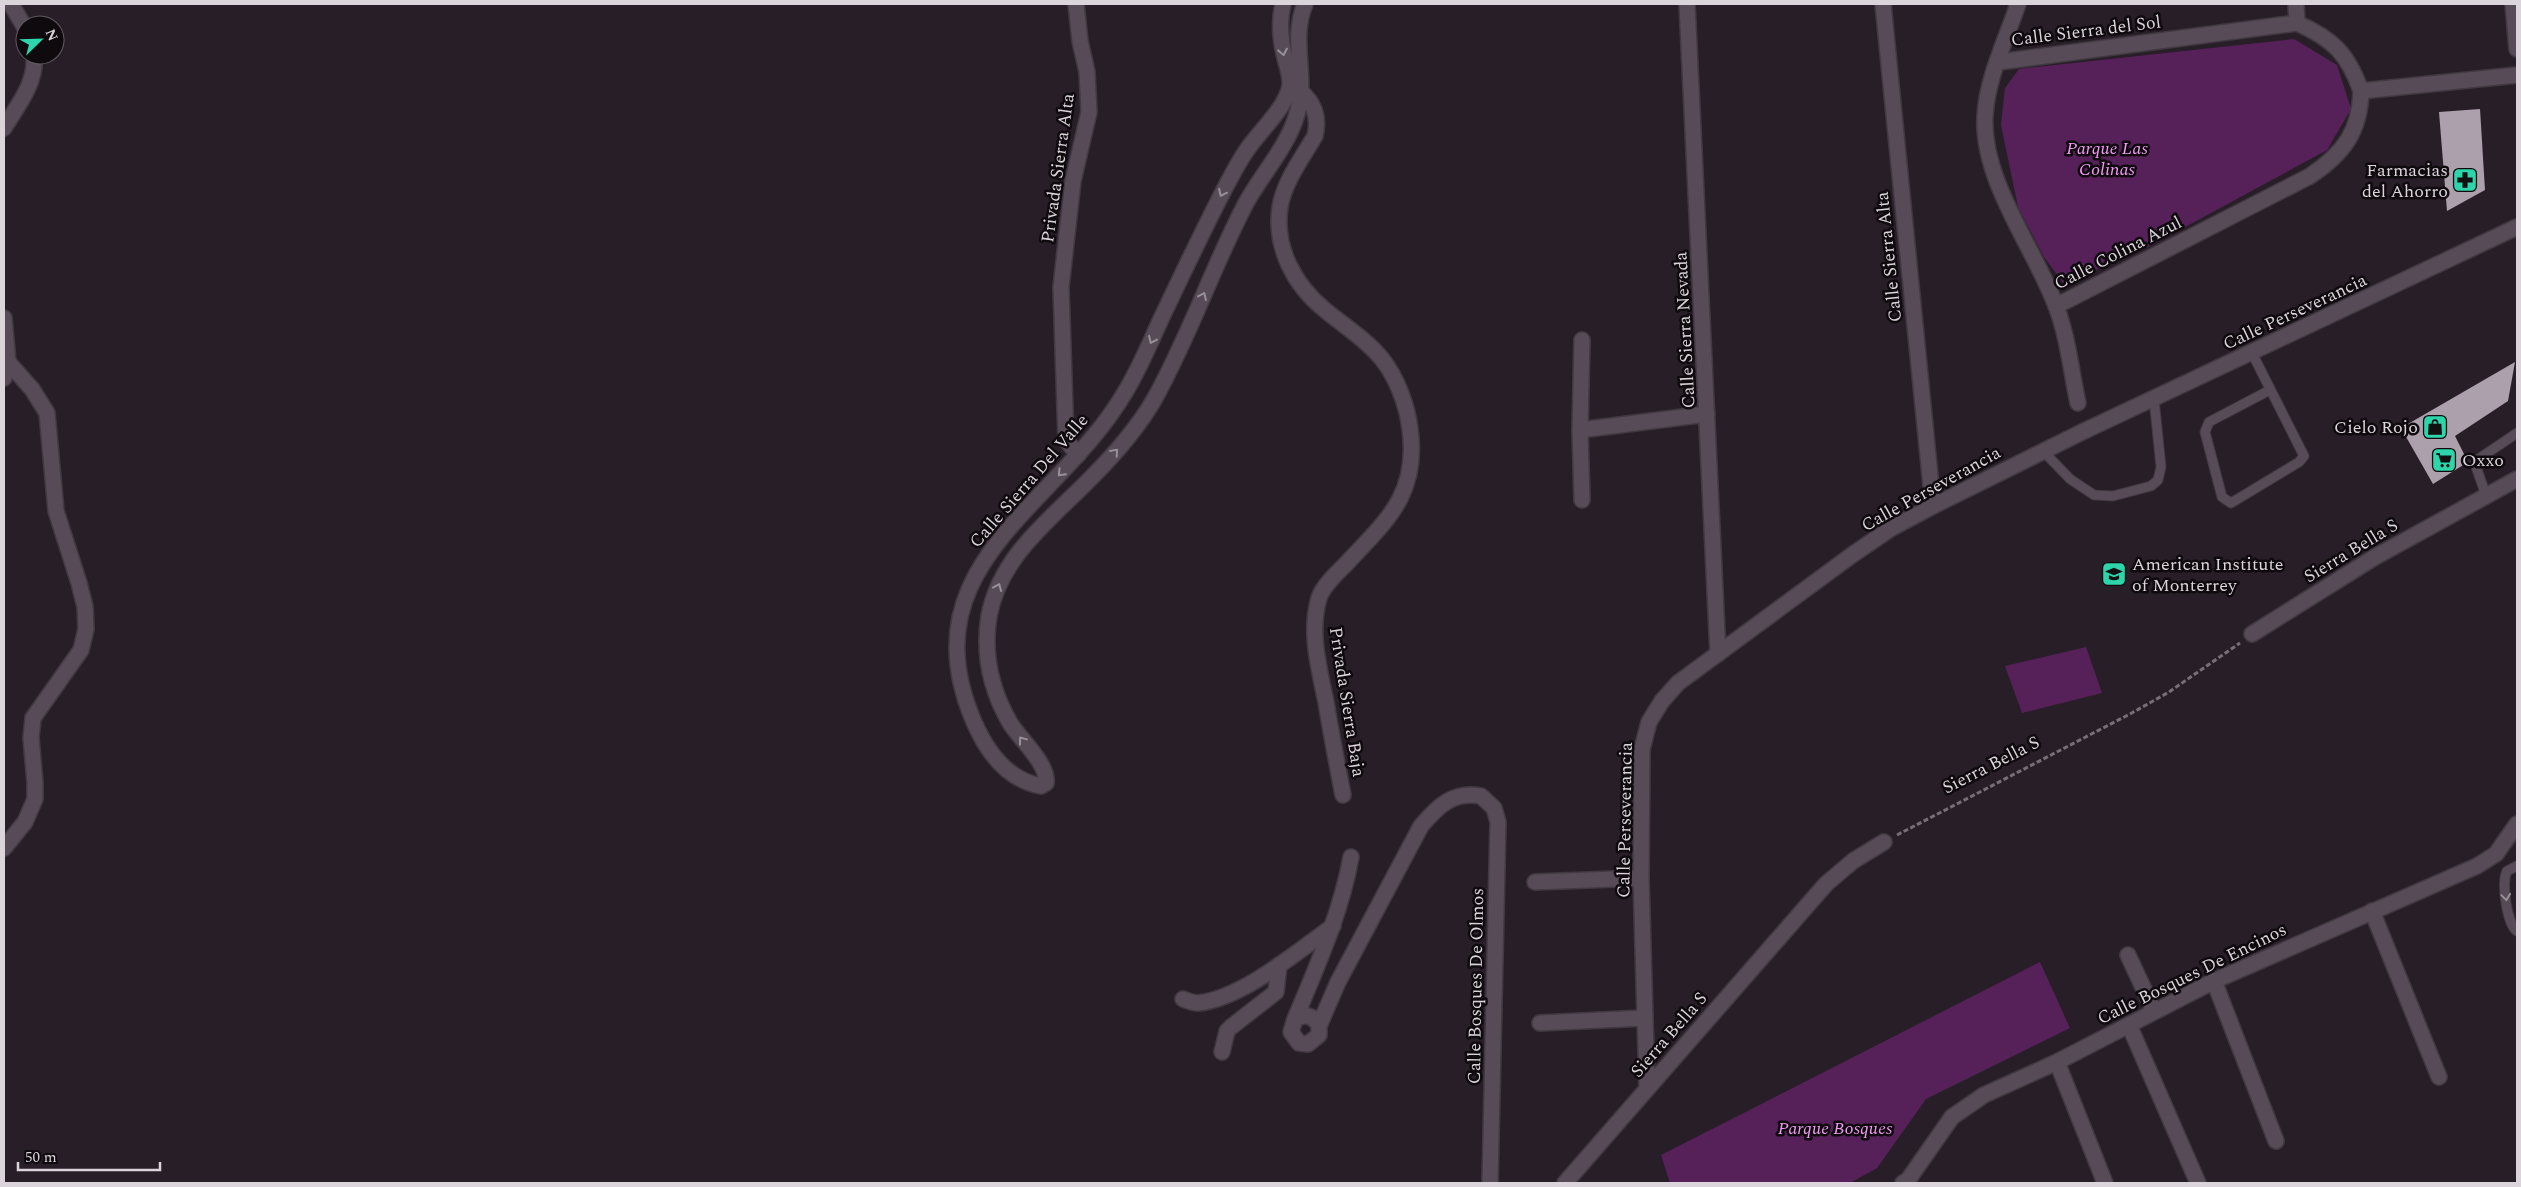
<svg xmlns="http://www.w3.org/2000/svg" width="2521" height="1187" viewBox="0 0 2521 1187" font-family="Spectral,serif">
<style>
.green{fill:#562159}
.building{fill:#ada0ad}
.lines{fill:none;stroke-linecap:round;stroke-linejoin:round}
.lane-casing{stroke:#413941;stroke-width:11}
.street-casing{stroke:#413941;stroke-width:18}
.secondary-casing{stroke:#413941;stroke-width:18}
.path{stroke:#776f77;stroke-width:3;stroke-dasharray:5 2.5;stroke-linecap:butt}
.lane{stroke:#564b56;stroke-width:9}
.street{stroke:#564b56;stroke-width:15}
.secondary{stroke:#564b56;stroke-width:15}
.oneway{stroke:#989098}
.labels{text-anchor:middle;dominant-baseline:central;stroke-width:5;stroke-linejoin:round;paint-order:stroke}
.street-label{font-size:18px;fill:#dbd5db;stroke:#0e0a0e}
.park-label{font-size:18px;font-style:italic;fill:#f19af3;stroke:#0e0a0e}
.poi-label{font-size:18px;fill:#dbd5db;stroke:#0e0a0e;text-anchor:end}
</style>
<rect width="100%" height="100%" fill="#281e28"/>
<g class="green">
<path d="M2294 39 2337 65 2351 109 2327 150 2150 246 2064 284 2044 257 2018 207 2001 125 2005 88 2019 69Z"/>
<path d="M2086 647 2102 693 2022 713 2005 666Z"/>
<path d="M2040 962 2070 1028 1926 1099 1877 1168 1850 1183H1670L1661 1155Z"/>
</g>
<g class="building">
<path d="M2480 109 2485 190 2447 211 2439 112Z"/>
<path d="M2515 362 2508 401 2455 436 2468 462 2433 484 2401 428Z"/>
</g>
<g class="lines">
<defs>
<g id="lane">
<path d="M2252 353 2304 456 2299 462 2231 503 2222 497 2205 432 2209 422 2270 390"/>
<path d="M2043 451 2070 479 2094 495 2113 496 2151 486 2158 480 2161 467 2154 399"/>
<path d="M2486 495 2475 464 2477 460 2517 433"/>
<path d="M2517 866 2507 871C2501 882 2507 925 2517 931"/>
</g>
<g id="street">
<path d="M11 4 25 28"/>
<path d="M1076 4 1080 41 1087 72 1089 112 1073 181 1061 287 1066 440 1078 455"/>
<path d="M1283 4C1279 21 1280 37 1284 54 1286 65 1293 78 1289 90 1282 111 1262 129 1249 147 1240 159 1233 173 1226 186 1203 230 1182 275 1161 319 1149 345 1139 370 1124 394 1057 507 906 565 974 722 987 752 1008 780 1041 786L1046 783C1049 765 1020 739 1010 723 991 690 983 653 989 616 1000 556 1051 519 1091 478 1115 454 1138 428 1155 398 1190 335 1213 266 1246 203 1262 174 1288 146 1297 114 1308 77 1290 40 1305 4"/>
<path d="M1687 4 1718 654"/>
<path d="M1883 4 1933 506"/>
<path d="M2018 4C2006 40 1987 78 1985 116 1981 180 2035 249 2056 306 2068 337 2071 371 2078 403"/>
<path d="M2296 4 2297 23"/>
<path d="M2297 23C2333 39 2348 54 2361 91"/>
<path d="M1999 62 2297 23"/>
<path d="M1296 88C1313 100 1320 115 1315 136 1302 158 1284 182 1280 207 1274 247 1294 285 1325 310 1344 326 1366 339 1382 359 1397 378 1407 405 1410 429 1419 495 1386 521 1345 565 1336 574 1323 586 1319 598 1309 632 1319 668 1326 702 1331 733 1337 764 1343 795"/>
<path d="M4 128C17 106 37 83 34 55"/>
<path d="M2056 306 2310 176C2343 154 2360 132 2361 91L2517 75"/>
<path d="M4 318 8 362 4 378"/>
<path d="M1580 430 1707 414"/>
<path d="M1582 500 1580 430 1582 340"/>
<path d="M2252 634 2375 557 2517 479"/>
<path d="M4 848 25 822 35 799V783L31 738 33 718 81 650 86 629 85 607 79 583 56 511 47 413 32 389 8 362"/>
<path d="M1535 882 1641 878"/>
<path d="M2372 911 2439 1077"/>
<path d="M2128 955 2154 1011"/>
<path d="M2214 981 2276 1141"/>
<path d="M1183 999C1188 1001 1193 1003 1198 1003 1241 999 1297 952 1333 926"/>
<path d="M1295 1019C1317 966 1341 913 1351 857"/>
<path d="M1540 1023 1644 1018"/>
<path d="M2129 1025 2198 1183"/>
<path d="M1319 1026C1315 1016 1305 1013 1295 1019L1291 1032 1299 1043 1308 1044 1319 1035V1026L1338 982 1421 826C1438 806 1453 791 1481 796L1494 808 1498 822 1490 1183"/>
<path d="M1222 1052 1227 1031 1231 1027 1276 992 1279 965"/>
<path d="M2057 1062 2105 1183"/>
<path d="M1647 1087 1641 878 1642 749 1649 722 1662 701 1678 683 1852 555 1890 529 1933 506 2082 432 2517 227"/>
<path d="M1565 1183 1826 884 1853 861 1884 842"/>
<path d="M1903 1183 1908 1180 1952 1117 1984 1095 2057 1062 2214 981 2477 866 2496 854 2517 824"/>
</g>
<path id="secondary" d="M2513 4 2517 49"/>
</defs>
<use href="#lane" class="lane-casing"/>
<use href="#street" class="street-casing"/>
<use href="#secondary" class="secondary-casing"/>
<path class="path" d="M1897 835 2130 714 2169 692 2240 643"/>
<use href="#lane" class="lane"/>
<use href="#street" class="street"/>
<use href="#secondary" class="secondary"/>
</g>
<defs><path id="oneway-chevron" d="M-2-3.5L2.5 0L-2 3.5" fill="none" stroke-width="1.6" stroke-linecap="round" stroke-linejoin="round" transform="scale(1.25)"/></defs>
<g class="oneway">
<use href="#oneway-chevron" transform="translate(1283 52) rotate(79)"/>
<use href="#oneway-chevron" transform="translate(1222 193) rotate(116)"/>
<use href="#oneway-chevron" transform="translate(1203 296) rotate(-65)"/>
<use href="#oneway-chevron" transform="translate(1152 340) rotate(115)"/>
<use href="#oneway-chevron" transform="translate(1115 452) rotate(-49)"/>
<use href="#oneway-chevron" transform="translate(1061 473) rotate(133)"/>
<use href="#oneway-chevron" transform="translate(998 587) rotate(-67)"/>
<use href="#oneway-chevron" transform="translate(1022 740) rotate(-127)"/>
<use href="#oneway-chevron" transform="translate(2506 897) rotate(82)"/>
</g>
<defs>
<symbol id="pharmacy-square" viewBox="-11 -11 22 22"><rect x="-9" y="-9" width="18" height="18" rx="4" fill="#2ed4aa" stroke="#0e0a0e"/><path d="M-2-6h4v4h4v4h-4v4h-4v-4h-4v-4h4Z" fill="#111"/></symbol>
<symbol id="shop-square" viewBox="-11 -11 22 22"><rect x="-9" y="-9" width="18" height="18" rx="4" fill="#2ed4aa" stroke="#0e0a0e"/><path d="M-5-2.5h2.3a2.7 3.5 0 0 1 5.4 0H5L5.5 6h-11ZM-1.5-2.5h3a1.5 2.3 0 0 0-3 0Z" fill="#111"/></symbol>
<symbol id="supermarket-square" viewBox="-11 -11 22 22"><rect x="-9" y="-9" width="18" height="18" rx="4" fill="#2ed4aa" stroke="#0e0a0e"/><path d="M-6-5.5h2.5l.6 2H6L4.5 2H-2.5L-4.4-4H-6ZM-1.5 3.2a1.3 1.3 0 1 0 .1 0ZM3 3.2a1.3 1.3 0 1 0 .1 0Z" fill="#111"/></symbol>
<symbol id="school-square" viewBox="-11 -11 22 22"><rect x="-9" y="-9" width="18" height="18" rx="4" fill="#2ed4aa" stroke="#0e0a0e"/><path d="M0-5L7-2L0 1L-7-2ZM-4 1L0 2.5L4 1V4Q0 6-4 4Z" fill="#111"/></symbol>
</defs>
<g fill-rule="evenodd">
<use href="#pharmacy-square" x="2451" y="166" width="28" height="28"/>
<use href="#shop-square" x="2421" y="413" width="28" height="28"/>
<use href="#supermarket-square" x="2430" y="446" width="28" height="28"/>
<use href="#school-square" x="2100" y="560" width="28" height="28"/>
</g>
<g class="labels">
<g class="street-label">
<text transform="translate(2086 31) rotate(-7)">Calle Sierra del Sol</text>
<text transform="translate(1058 168) rotate(-82)">Privada Sierra Alta</text>
<text transform="translate(2118 253) rotate(-27)">Calle Colina Azul</text>
<text transform="translate(1889 257) rotate(-96)">Calle Sierra Alta</text>
<text transform="translate(2295 312) rotate(-25)">Calle Perseverancia</text>
<text transform="translate(1685 330) rotate(-93)">Calle Sierra Nevada</text>
<text transform="translate(1029 481) rotate(-49)">Calle Sierra Del Valle</text>
<text transform="translate(1931 489) rotate(-29)">Calle Perseverancia</text>
<text transform="translate(2351 551) rotate(-31)">Sierra Bella S</text>
<text transform="translate(1347 702) rotate(81)">Privada Sierra Baja</text>
<text transform="translate(1991 765) rotate(-27)">Sierra Bella S</text>
<text transform="translate(1625 820) rotate(-89)">Calle Perseverancia</text>
<text transform="translate(2192 974) rotate(-26)">Calle Bosques De Encinos</text>
<text transform="translate(1476 986) rotate(-89)">Calle Bosques De Olmos</text>
<text transform="translate(1669 1035) rotate(-49)">Sierra Bella S</text>
</g>
<g class="park-label">
<text x="2107" y="148">Parque Las<tspan x="2107" dy="21">Colinas</tspan></text>
<text x="1835" y="1128">Parque Bosques</text>
</g>
<g class="poi-label">
<text x="2448" y="170">Farmacias<tspan x="2448" dy="21">del Ahorro</tspan></text>
<text x="2418" y="427">Cielo Rojo</text>
<text x="2462" y="460" text-anchor="start">Oxxo</text>
<text x="2132" y="564" text-anchor="start">American Institute<tspan x="2132" dy="21">of Monterrey</tspan></text>
</g>
</g>
<rect width="2521" height="1187" fill="none" stroke="#dbd5db" stroke-width="10"/>
<g transform="translate(40 40) rotate(67)"><circle r="24" fill="#0e0a0e" stroke="#605b60"/>
<path d="M0-4L9 19L0 12L-9 19Z" fill="#2ed4aa"/>
<text y="-8" font-size="14" font-weight="bold" text-anchor="middle" fill="#dbd5db">N</text>
</g>
<path d="M18 1162v8h142v-8" fill="none" stroke="#dbd5db" stroke-width="2.5"/>
<text x="25" y="1162" font-size="15" fill="#dbd5db" stroke="#0e0a0e" stroke-width="4" paint-order="stroke">50 m</text>
</svg>
